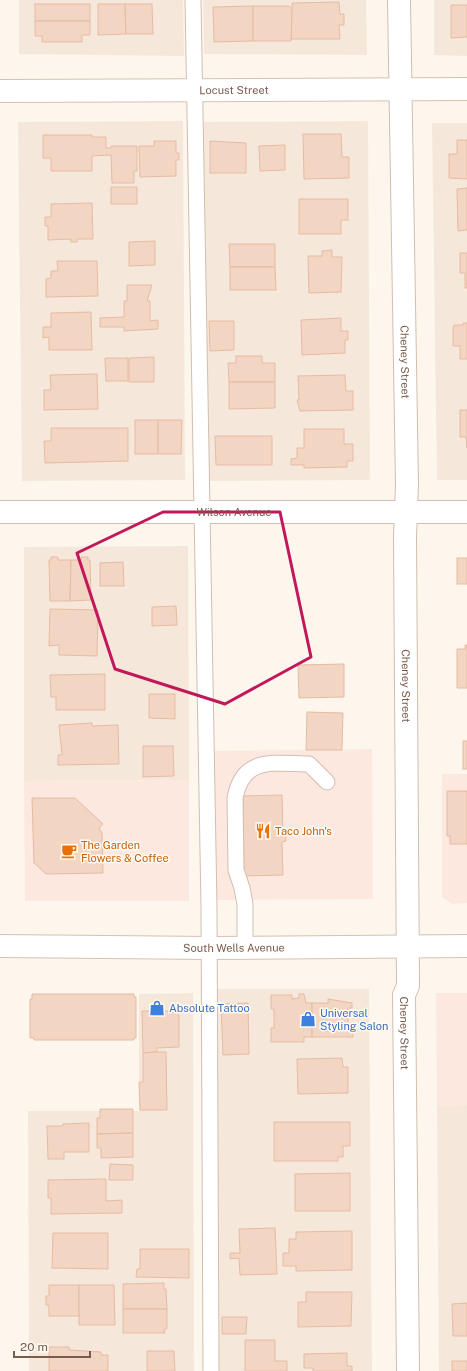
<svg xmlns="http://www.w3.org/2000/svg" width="467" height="1371" viewBox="0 0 467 1371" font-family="'Public Sans',sans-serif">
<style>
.residential{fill:#f5e8da}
.commercial{fill:#fde8e0}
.building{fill:#f3d5c3;stroke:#e6bba3}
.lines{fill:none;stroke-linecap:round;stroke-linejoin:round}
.lane-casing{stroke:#d1beb0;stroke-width:17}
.street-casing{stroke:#d1beb0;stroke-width:24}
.secondary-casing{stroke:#d6c0b0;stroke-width:24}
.lane{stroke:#fff;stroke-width:15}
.street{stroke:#fff;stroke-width:22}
.secondary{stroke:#fff;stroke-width:22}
.marked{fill:none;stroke:#c2185b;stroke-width:3;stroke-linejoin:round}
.labels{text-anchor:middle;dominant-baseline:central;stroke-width:3;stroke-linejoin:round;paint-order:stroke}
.street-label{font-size:11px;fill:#7a5c4d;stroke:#fffaf3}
.food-label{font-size:11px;fill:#c56008;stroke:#fffaf3;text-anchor:start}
.shop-label{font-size:11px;fill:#366cbe;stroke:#fffaf3;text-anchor:start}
</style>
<rect width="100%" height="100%" fill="#fdf6ec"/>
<g class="residential">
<path d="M19 0H183L184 56 19 54Z"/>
<path d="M203 0H366L367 55 204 54Z"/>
<path d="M434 0H467V56L434 55Z"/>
<path d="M183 121 185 480 22 481 18 122Z"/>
<path d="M368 121 370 480 207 481 203 122Z"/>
<path d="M432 123H467V480H437Z"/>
<path d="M188 546 189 780 24 781V547Z"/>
<path d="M215 989H369L372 1371H218Z"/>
<path d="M193 993 194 1371H29L28 1111H139V994Z"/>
<path d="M467 1105V1371H439L437 1106Z"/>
</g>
<g class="commercial">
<path d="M372 749 373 899 213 900 212 751Z"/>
<path d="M442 774H467V903L452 904 442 897Z"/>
<path d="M189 780V901H25L24 781Z"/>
<path d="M436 993H467V1105L437 1106Z"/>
</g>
<g class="building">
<path d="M339 2 340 14H344V25H339L340 39H291L292 3Z"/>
<rect x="35" y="4" width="55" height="17"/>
<path d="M98 4H125L126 34 98 35Z"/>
<path d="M125 4H152L153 34H126Z"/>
<path d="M451 5H467V37L451 38Z"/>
<path d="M253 6V41L214 42 213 7Z"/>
<path d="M253 6H289L292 10 291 41H253Z"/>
<path d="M35 21H90V35H82V42H42V36H35Z"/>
<path d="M303 134H341L342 157H349V178L304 179Z"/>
<path d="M43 135H92V137H106V148H111V146H137V171H134V183H112L111 155 92 156V171H51V158H43Z"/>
<path d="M457 140H467V179L449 178V154H457Z"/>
<path d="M154 141H176V153H179V160H176V176L140 177 139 146H154Z"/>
<path d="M210 141 246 143V173H210Z"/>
<path d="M285 145V170L260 171 259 146Z"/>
<rect x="111" y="187" width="26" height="17"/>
<path d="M467 188V230L458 231 457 189Z"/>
<path d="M299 199H348V220H341V234H299Z"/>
<path d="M92 203 93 239H77V242H71V239L48 240V226H45V217H51V204Z"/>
<path d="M155 241V265L129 266V242Z"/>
<path d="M229 244H275V267H230Z"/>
<path d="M332 250V257H342L341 292 309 293 308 256H322V251Z"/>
<path d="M460 253H467V288H465V273H460Z"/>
<path d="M57 261H97L98 296 46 297V279L51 278V271H58Z"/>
<path d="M230 267H275L276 290H230Z"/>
<path d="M127 285H152L147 301H150V321L158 320V329L124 331V327H100V318L124 317V301H127Z"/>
<path d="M91 312 92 350H49V337L43 338V327H51V313Z"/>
<path d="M341 318V331H348V340H345V353L302 355 301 320Z"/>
<path d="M209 321H234V350L210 351Z"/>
<path d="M463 323H467V359H460V346H453V328L454 325H463Z"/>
<path d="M236 356H262V363H275V382H229L228 363H236Z"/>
<path d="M154 357V382H129V358Z"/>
<path d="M105 358H128V381H106Z"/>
<path d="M97 374 98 409 44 410V390H51L50 375Z"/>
<path d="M345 375 346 391H353V410L300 411 297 400H299L298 376Z"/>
<path d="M229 382H275V408L229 409Z"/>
<path d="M460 410H467V448L466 437H460Z"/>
<rect x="135" y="420" width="23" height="34"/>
<path d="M158 420H182L181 454H158Z"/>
<path d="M51 428H128V461L45 463 44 441H51Z"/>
<path d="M304 429H344V444H353V461H347V467L304 468V465H291V459L297 458V448H304Z"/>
<path d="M215 436H272V465H216Z"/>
<path d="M51 557H58V560H71L70 601H50L49 560H51Z"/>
<path d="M81 557H88V560H90L91 600 70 601 71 560H81Z"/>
<rect x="457" y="558" width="10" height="26"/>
<path d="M123 562 124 586H100V563Z"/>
<path d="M176 606 177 625 152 626V607Z"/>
<path d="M50 609 98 610 97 656 59 655V645L49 646Z"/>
<path d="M465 645H467V688H457V649H465Z"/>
<path d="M344 664V697L299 698 298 665Z"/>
<path d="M105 674V710H56V697H51L50 675Z"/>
<path d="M149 694H175V719L149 718Z"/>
<path d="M307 712 343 713 342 750H306Z"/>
<path d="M92 723V726L118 725 119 764 58 765V755H62L59 725Z"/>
<rect x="463" y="741" width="4" height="28"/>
<path d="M143 746H173L174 776 143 777Z"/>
<path d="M447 791H467V844H450V836H447Z"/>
<path d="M282 795 283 834H286V841L282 842 283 875 244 876 243 796Z"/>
<path d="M32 798H75L103 824 99 828 102 833 103 873 46 874 34 863Z"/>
<path d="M32 994H134V997H136V1038H134V1040H34V1038H30V999H32Z"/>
<path d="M299 994H304L306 1003H312V1037H304V1042H271V1028H274V1009H271V995H292V999L299 998Z"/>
<path d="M328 999 352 1003V1008H348V1029H353V1037H312V1003H328Z"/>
<path d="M248 1003 249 1054 223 1055 221 1004Z"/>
<path d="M142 1011H179V1047L157 1048V1052L143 1053Z"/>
<path d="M157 1052H166L167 1110H140L139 1082H143V1053Z"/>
<path d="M342 1058 343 1067H348V1093L298 1094 297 1059Z"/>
<path d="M100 1109H133V1133L97 1134V1118H100Z"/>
<path d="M274 1122H350V1146H343V1157H338V1161H274Z"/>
<path d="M89 1123V1152H64V1159H48L47 1126H63V1124Z"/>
<path d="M133 1133V1157L101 1158V1148H97V1134Z"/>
<path d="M110 1164 133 1165V1180H109Z"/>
<path d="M350 1173V1211H295V1174Z"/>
<path d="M106 1179V1201L122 1200V1213L51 1214V1198H48V1180Z"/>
<path d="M275 1228 277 1274 240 1275 239 1258 230 1259V1253H240L239 1229Z"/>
<path d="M352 1231V1270L296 1271V1266H283V1253H289V1239H296V1232Z"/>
<path d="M53 1233H108V1269L52 1268Z"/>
<path d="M140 1249H189V1278L136 1277 137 1269H140Z"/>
<path d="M164 1283V1289H166L167 1309H123V1284Z"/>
<path d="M49 1285H79V1316H49V1305H46V1296H49Z"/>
<path d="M79 1285H114L115 1325H79Z"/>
<path d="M306 1292H352L351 1326 298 1327V1302H306Z"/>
<path d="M467 1303V1336H453L452 1304Z"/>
<path d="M123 1309H167V1329H164L165 1333H123Z"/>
<path d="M222 1317H247L246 1334H222Z"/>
<path d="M245 1340H275V1361H287V1371H245Z"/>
<path d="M49 1347H69V1350L101 1352V1355H108V1371H49Z"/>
<path d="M147 1351H174L175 1371H147Z"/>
<path d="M347 1353V1366H352V1371H313V1368H304V1354Z"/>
<rect x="452" y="1361" width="15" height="10"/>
</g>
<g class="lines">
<defs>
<g id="lane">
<path d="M193 0 209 907 211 1371"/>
<path d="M245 947V904L242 888 236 870 235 798C243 755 275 764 309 764L327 782"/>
</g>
<g id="street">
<path id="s1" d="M399 0 407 485 405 537 408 986 404 995 408 1371"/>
<path id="s2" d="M0 512H467"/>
</g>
<g id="secondary">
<path id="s3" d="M0 91 467 89"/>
<path id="s4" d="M0 946 210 948 467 946"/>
</g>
</defs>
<use href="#lane" class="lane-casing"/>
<use href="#street" class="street-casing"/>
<use href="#secondary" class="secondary-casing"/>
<use href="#lane" class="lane"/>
<use href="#street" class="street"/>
<use href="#secondary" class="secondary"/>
</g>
<path class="marked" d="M163 512H280L311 657 225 704 115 669 77 553Z"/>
<defs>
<symbol id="restaurant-bare" viewBox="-9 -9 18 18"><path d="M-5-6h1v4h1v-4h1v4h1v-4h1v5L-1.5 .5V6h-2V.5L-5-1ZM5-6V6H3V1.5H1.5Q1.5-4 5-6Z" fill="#e8710a" stroke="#fffaf3" stroke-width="2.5" paint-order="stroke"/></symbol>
<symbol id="cafe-bare" viewBox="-9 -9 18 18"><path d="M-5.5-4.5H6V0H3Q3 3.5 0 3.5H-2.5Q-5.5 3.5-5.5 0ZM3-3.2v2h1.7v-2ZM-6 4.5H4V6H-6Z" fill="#e8710a" stroke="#fffaf3" stroke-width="2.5" paint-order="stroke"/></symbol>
<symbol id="shop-bare" viewBox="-9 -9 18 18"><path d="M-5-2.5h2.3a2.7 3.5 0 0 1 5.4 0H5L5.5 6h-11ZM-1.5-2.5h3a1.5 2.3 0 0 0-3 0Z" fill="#3f7fe0" stroke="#fffaf3" stroke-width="2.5" paint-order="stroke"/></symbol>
</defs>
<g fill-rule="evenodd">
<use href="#restaurant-bare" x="252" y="820" width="22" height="22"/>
<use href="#cafe-bare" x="58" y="840" width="22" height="22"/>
<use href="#shop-bare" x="146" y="997" width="22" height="22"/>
<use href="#shop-bare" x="297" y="1008" width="22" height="22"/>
</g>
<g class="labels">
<g class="street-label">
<text stroke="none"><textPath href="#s3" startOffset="234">Locust Street</textPath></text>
<text stroke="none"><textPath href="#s1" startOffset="362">Cheney Street</textPath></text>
<text stroke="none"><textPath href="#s2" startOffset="234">Wilson Avenue</textPath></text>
<text stroke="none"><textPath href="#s1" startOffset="686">Cheney Street</textPath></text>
<text stroke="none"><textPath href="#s4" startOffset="234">South Wells Avenue</textPath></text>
<text stroke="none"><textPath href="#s1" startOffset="1034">Cheney Street</textPath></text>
</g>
<g class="food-label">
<text x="275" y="831">Taco John's</text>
<text x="81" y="845">The Garden<tspan x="81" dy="13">Flowers &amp; Coffee</tspan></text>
</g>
<g class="shop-label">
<text x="169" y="1008">Absolute Tattoo</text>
<text x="320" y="1013">Universal<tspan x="320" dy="13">Styling Salon</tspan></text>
</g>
</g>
<path d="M14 1351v6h76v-6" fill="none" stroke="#7a5c4d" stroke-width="2"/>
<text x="20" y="1351" font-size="12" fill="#7a5c4d" stroke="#fffaf3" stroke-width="3" paint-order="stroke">20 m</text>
</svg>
